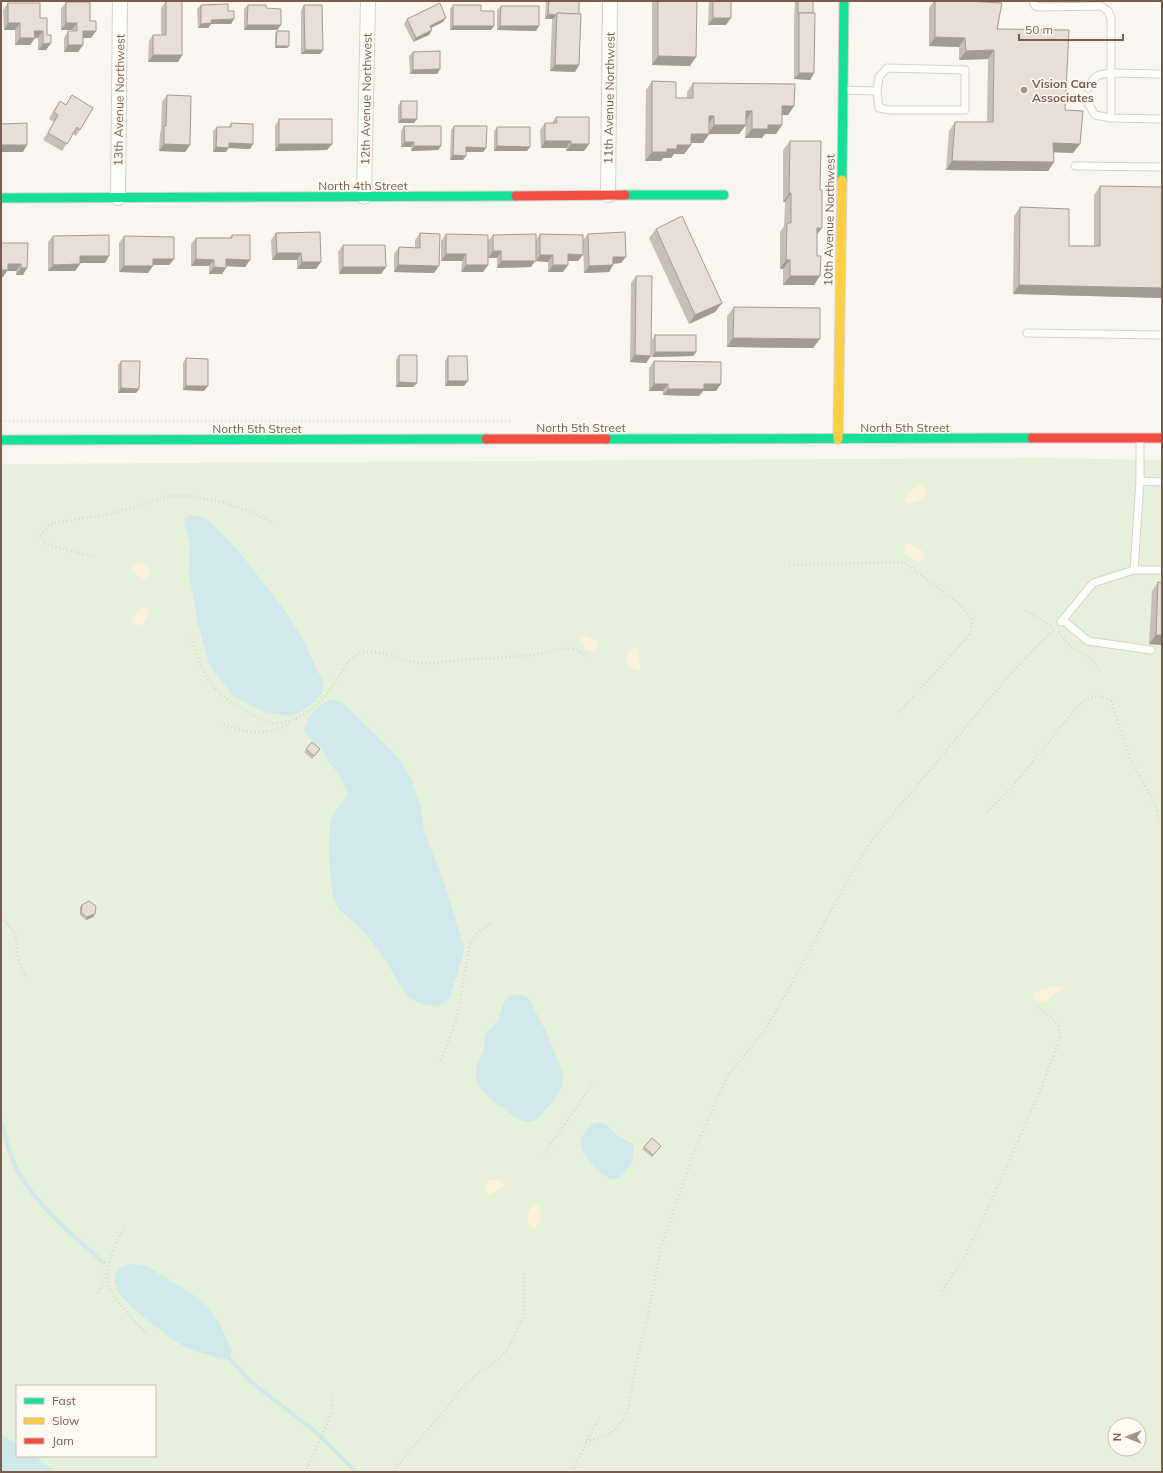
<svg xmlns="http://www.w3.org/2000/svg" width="1163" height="1473" viewBox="0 0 1163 1473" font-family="Mulish,sans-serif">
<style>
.green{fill:#e7f0db;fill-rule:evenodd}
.sand{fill:#fbf2d9}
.water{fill:#d0e8ea}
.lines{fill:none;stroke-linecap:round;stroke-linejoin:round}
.stream{stroke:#d0e8ea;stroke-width:4}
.lane-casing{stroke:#d7d1cb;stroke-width:9}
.street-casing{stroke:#d7d1cb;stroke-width:16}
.fast-casing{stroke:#d9d2cb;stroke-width:11}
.slow-casing{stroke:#d9d2cb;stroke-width:11}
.jam-casing{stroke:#d9d2cb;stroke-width:11}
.path{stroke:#dcd5d0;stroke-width:2.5;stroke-dasharray:1 3;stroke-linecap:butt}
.lane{stroke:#fefefd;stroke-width:7}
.street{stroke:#fefefd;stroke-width:14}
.fast{stroke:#16e098;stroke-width:9}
.slow{stroke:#ffcf43;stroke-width:9}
.jam{stroke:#f24e42;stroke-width:9}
.wall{fill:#c6bfb9}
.shaded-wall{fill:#a19b96}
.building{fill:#e6ded7;stroke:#a19b96}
.poi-dot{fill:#a69286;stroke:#fffaf3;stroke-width:1.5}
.labels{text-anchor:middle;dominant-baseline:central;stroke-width:3;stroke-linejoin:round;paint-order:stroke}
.poi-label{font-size:12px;font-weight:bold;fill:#7a5c4d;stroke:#fffaf3;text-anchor:start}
.street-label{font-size:12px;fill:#7a5c4d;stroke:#fffaf3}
</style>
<rect width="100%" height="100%" fill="#f9f5f0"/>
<path class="green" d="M1040 458 1162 460V1472H1V464ZM17 1386H155V1456H17ZM1115 1425H1139V1449H1115Z"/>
<g class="sand">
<path d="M918 485 924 486 926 496 924 498 909 504 905 503 903 502 909 492Z"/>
<path d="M909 543 924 552V557L920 562H917L905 553V544Z"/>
<path d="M139 562 149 568 150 573 144 580 141 579 131 570C132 566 135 563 139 562Z"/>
<path d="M144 607 148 609 149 613 143 624 135 626 132 622 131 618Z"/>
<path d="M583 635 597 641V648L592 652 586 650 579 640Z"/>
<path d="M634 648H638C638 656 641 663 640 670L638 671 629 666C626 658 625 653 634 648Z"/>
<path d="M1050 987H1062L1063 988 1062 990 1055 993 1045 1003 1034 1000 1033 996 1035 992Z"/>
<path d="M491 1180H500L504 1184 503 1187 490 1195H488L484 1186 488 1181Z"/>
<path d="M533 1205H538L540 1209C539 1216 542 1223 535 1228L531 1227C526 1221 527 1210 533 1205Z"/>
</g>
<g class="water">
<path d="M191 515 202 517 212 524 241 554 285 611 303 639 323 682 322 693 317 700 301 712 289 716 265 712 242 701 232 695 209 664 198 624 189 575 190 543 184 522 186 517Z"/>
<path d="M334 699 342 703 371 730 397 756 411 778 421 808 424 831 445 885 464 947 463 955 450 997C447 1000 445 1003 440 1005 429 1009 413 1001 405 994 393 971 376 944 358 926 351 918 338 912 335 902 329 885 328 843 330 825 331 810 346 804 347 791L340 776 328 761 323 750 304 732C304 719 321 701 334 699Z"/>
<path d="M515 994 526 997 531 1003 547 1033 563 1073C564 1090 555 1099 545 1110 540 1115 536 1123 528 1122 519 1122 509 1112 502 1107 488 1096 471 1086 477 1066 478 1060 482 1055 484 1049 485 1045 484 1041 485 1037 486 1031 493 1027 496 1023 504 1012 499 999 515 994Z"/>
<path d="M598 1122C608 1123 609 1128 616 1134 621 1139 628 1140 633 1144 636 1161 628 1173 614 1180 602 1177 582 1157 581 1145 580 1139 583 1135 586 1131 590 1126 592 1123 598 1122Z"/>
<path d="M129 1264 145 1265 197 1297 209 1308 219 1323 232 1351 229 1358 220 1360C208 1353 195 1353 183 1346 171 1339 161 1330 150 1322 135 1310 92 1277 129 1264Z"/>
<path d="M1 1434 17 1445V1456H35L55 1472H1Z"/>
</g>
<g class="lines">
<g class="stream">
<path d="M1 1121C5 1137 9 1153 16 1168 37 1206 72 1235 104 1263"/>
<path d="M229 1358 251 1382 316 1432 356 1472"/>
</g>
<defs>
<g id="lane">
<path d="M1033 1 1035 6 1040 7 1101 6 1108 11 1111 18V73C1097 74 1095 76 1088 88"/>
<path d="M1162 74 1111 73V118L1162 119"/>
<path d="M843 90 877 91 879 108 890 110H965V70L887 68 879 77 877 91"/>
<path d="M1088 103 1095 115 1111 118"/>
<path d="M1075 166 1162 167"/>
<path d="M1027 333 1162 335"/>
<path d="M1140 438V481L1134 570H1162"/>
<path d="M1140 481 1162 482"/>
<path d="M1063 620 1088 641 1151 650"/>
<path d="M1061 622 1093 583 1134 570"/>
</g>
<g id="street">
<path d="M608 195 610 1"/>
<path d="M364 197 368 1"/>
<path d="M118 198 120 1"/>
</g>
<g id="fast">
<path d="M842 180 844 1"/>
<path d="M625 195H724"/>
<path d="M1 198 516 196"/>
<path d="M606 439 1032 438"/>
<path d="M1 440 486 439"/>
</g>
<path id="slow" d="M838 439 842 180"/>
<g id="jam">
<path d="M516 196 625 195"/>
<path d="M1032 438H1162"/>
<path d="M486 439H606"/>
</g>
</defs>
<use href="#lane" class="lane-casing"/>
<use href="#street" class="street-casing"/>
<use href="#fast" class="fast-casing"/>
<use href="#slow" class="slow-casing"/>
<use href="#jam" class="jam-casing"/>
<g class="path">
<path d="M1 421H510"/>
<path d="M95 557 49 545 43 541 41 536 48 526 54 523 111 514 168 496H191L222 502 252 512 273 523"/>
<path d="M789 565 904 562 957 602 972 618 971 632 966 639 898 713"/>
<path d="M1026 611 1051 626"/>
<path d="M1058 632 1072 648 1090 657 1101 672"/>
<path d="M192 638C200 671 211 693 243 709 252 714 263 722 273 723 303 724 324 700 339 676 344 667 350 656 361 653 381 648 401 661 421 663 437 664 456 660 472 659 492 658 513 657 532 655 545 653 558 647 571 649 578 650 582 653 587 657"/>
<path d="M224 724C250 735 267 736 292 722"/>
<path d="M987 812 1012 787 1076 708C1090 696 1094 692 1111 701L1129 756 1156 806 1159 821"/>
<path d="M1 917 14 932 17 942V954L20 965 27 978"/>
<path d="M441 1060 457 1018 470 944 477 933 490 924"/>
<path d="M544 1154 593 1083"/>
<path d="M125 1225C117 1239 104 1268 108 1284 112 1299 137 1323 148 1335"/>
<path d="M942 1291 964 1258 984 1217 1041 1089 1060 1038C1062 1022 1048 1014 1036 1006"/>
<path d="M98 1293 106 1273"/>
<path d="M586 1442 608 1435 616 1429 622 1421 628 1408 637 1359 647 1321 661 1247 694 1152 719 1095 728 1075 765 1030 777 1010 855 867 874 837 1010 674 1055 628"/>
<path d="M305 1472 325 1429 332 1411V1393"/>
<path d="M392 1472 450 1404 460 1390 478 1373 496 1362 508 1349 524 1315V1271"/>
<path d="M572 1472 600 1415"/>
</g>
<use href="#lane" class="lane"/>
<use href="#street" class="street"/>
<use href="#fast" class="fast"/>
<use href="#slow" class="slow"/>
<use href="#jam" class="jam"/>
</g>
<g class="wall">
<path d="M166 1 182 55 178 62H148L149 41 153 35H161V8Z"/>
<path d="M546 1H579V65L575 72 550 71 552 20 553 19H545Z"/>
<path d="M652 1H697L690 66 652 65Z"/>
<path d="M709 1H731L726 25H708Z"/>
<path d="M795 1H813L814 73 810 80 794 79V20L795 19H794Z"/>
<path d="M934 1H967L997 29 1065 110 1073 153 1054 152V162L1048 171 946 170 949 131 955 122H987L988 59 959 60V47L929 46V8Z"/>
<path d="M66 2 90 21 96 31 91 38H83V45L78 52H64V38L68 31H72V30H61V9Z"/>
<path d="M8 3 40 18 47 35 51 43 46 50H38V38H35L30 45H15V30H4L3 10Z"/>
<path d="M201 5 228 11 234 19 231 24H211L208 28H198L197 9Z"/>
<path d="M248 5 266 8 281 25 277 30H244V9Z"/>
<path d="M304 5 320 54H301V10Z"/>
<path d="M453 5 481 11 491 30H450V9Z"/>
<path d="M501 6 536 31 497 30V10Z"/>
<path d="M407 19 443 22 431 28 429 35 413 42 404 24Z"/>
<path d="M277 31 289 46 287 48H275V33Z"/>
<path d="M413 52 440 69 437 74H410L409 56Z"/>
<path d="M652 81 676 98H687V92L693 83 794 106 788 115H782V125L776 134H765L762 138H745L746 125 739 134H709L703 143H691V145L684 154H674L671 158H663L661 161H645L646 90Z"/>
<path d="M72 95 80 130 76 136 73 134 62 151 43 140 54 122 49 119 55 108 60 101 66 105Z"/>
<path d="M167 95 190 145 185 152 159 151 160 133 161 130 162 102Z"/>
<path d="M401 101 414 123H398V106Z"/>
<path d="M556 117 589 144 584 151H566V148H541L540 130 545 123H552Z"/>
<path d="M279 119 332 144 327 150 275 151V126Z"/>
<path d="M231 123 253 144 250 149 228 148 226 152H213V131L217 127H229Z"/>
<path d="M404 126 441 146 438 150 411 151V147H401V131Z"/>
<path d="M454 126 486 148 483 152H466L463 160H450L451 130Z"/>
<path d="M497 127 527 151H494V131Z"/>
<path d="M790 141 817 234 814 285H783V269H780V232L784 226 785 202H783V150Z"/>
<path d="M1100 186 1162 298 1013 294 1014 216 1020 207 1069 246H1094V195Z"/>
<path d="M656 229 722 303 715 312 689 324 649 238Z"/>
<path d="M320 232 316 269H297V260H272L271 240 276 233Z"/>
<path d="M420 233 434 273 394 272V254L399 247 415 248V240Z"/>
<path d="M446 234 488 241 493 235 536 240 540 234 578 261H568L563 272H548V262L535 261 531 267 497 268V258H488V265L483 272H461L462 261H441V241Z"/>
<path d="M588 234 621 263 613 264V265L609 272 584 273 583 240Z"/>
<path d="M232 235 250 260 245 267 226 266 222 274H209V266H191V244L196 238H229Z"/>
<path d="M53 236 109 256 105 263H80V264L75 271H48V242Z"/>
<path d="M124 236 174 259 169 265H153L148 273 119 272V243Z"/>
<path d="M1 243H28L23 275H16V271H7L3 277H1Z"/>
<path d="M343 245 381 274H339L338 252Z"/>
<path d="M636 276 646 363 630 362 631 283Z"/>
<path d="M734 307 813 348 727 347V316Z"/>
<path d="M655 335 693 356 652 357V340Z"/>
<path d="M399 355 417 383 413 387H396V360Z"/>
<path d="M448 356 464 386H445V361Z"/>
<path d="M186 358 204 391 183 390V363Z"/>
<path d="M121 361 139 389 136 393H118V365Z"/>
<path d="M654 361 716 391H703L699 396 663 395V391H649V368Z"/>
<path d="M1158 582 1162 645 1149 644 1152 591Z"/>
<path d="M312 742 320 749 312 759 304 752Z"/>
<path d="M82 905 93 917 86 920 80 915V907Z"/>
<path d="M652 1138 661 1146 652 1157 642 1149Z"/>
</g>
<g class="shaded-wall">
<path d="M548 14 556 15 553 19H545Z"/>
<path d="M446 18 443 22 427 30 430 26Z"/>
<path d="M713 18H731L726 25H708Z"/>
<path d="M234 19 231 24H211L208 28H198L201 24 211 20Z"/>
<path d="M8 23H20L15 30H4Z"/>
<path d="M66 23H77L72 30H61Z"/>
<path d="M247 25H281L277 30H244Z"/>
<path d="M453 26H494L491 30H450Z"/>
<path d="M500 26H539L536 31 497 30Z"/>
<path d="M432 30 429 35 413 42 416 38Z"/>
<path d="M34 31H43L38 38H30Z"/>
<path d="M83 31H96L91 38H78Z"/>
<path d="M935 37 965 38 959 47 929 46Z"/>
<path d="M20 38H35L30 45H15Z"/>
<path d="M51 43 46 50H38L43 44Z"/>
<path d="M68 45H83L78 52H64Z"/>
<path d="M276 46H289L287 48H275Z"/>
<path d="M305 50H323L320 54H301Z"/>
<path d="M994 50 988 59 959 60 966 51Z"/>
<path d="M153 55H182L178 62H148Z"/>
<path d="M658 56 696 57 690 66 652 65Z"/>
<path d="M555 65H579L575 72 550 71Z"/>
<path d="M440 69 437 74H410L413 70Z"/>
<path d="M799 73H814L810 80 794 79Z"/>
<path d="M782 106H794L788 115H776Z"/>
<path d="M746 111H752L746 120Z"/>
<path d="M709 116H714L708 125Z"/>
<path d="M401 119H417L414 123H398Z"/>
<path d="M714 125H746L739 134H709L703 143H685L691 134H708Z"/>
<path d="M768 125H782L776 134H765L762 138H745L752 129Z"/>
<path d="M545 141H571L566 148H541Z"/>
<path d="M405 142H414L411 147H401Z"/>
<path d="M229 143 253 144 250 149 228 148 226 152H213L216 147Z"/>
<path d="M1053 143 1080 144 1073 153 1047 152Z"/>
<path d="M164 144 190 145 185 152 159 151Z"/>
<path d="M279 144H332L327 150 275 151Z"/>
<path d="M571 144H589L584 151H566Z"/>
<path d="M1 145H27L23 152H1Z"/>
<path d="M677 145H691L684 154H674L671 158H663L661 161H645L652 152 667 149Z"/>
<path d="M414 146H441L438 150 411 151Z"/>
<path d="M497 146 530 147 527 151H494Z"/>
<path d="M466 147 486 148 483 152H463Z"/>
<path d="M453 155 466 156 463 160H450Z"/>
<path d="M952 161 1054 162 1048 171 946 170Z"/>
<path d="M789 193H791L785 202H783Z"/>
<path d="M817 228H822L815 237Z"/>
<path d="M493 251H501L497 258H488Z"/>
<path d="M277 253H301L297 260H272Z"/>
<path d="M446 254H466L462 261H441Z"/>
<path d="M568 254 583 255 578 261H563Z"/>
<path d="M540 255H553L548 262 535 261 531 267 497 268 501 261H536Z"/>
<path d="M80 256H109L105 263H75Z"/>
<path d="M613 257H626L621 263 608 264Z"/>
<path d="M153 259H174L169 265H148Z"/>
<path d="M196 259 214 260 209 266H191Z"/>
<path d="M226 259 250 260 245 267 222 266Z"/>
<path d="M786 260H790L783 269H780Z"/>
<path d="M302 262H321L316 269H297Z"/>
<path d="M8 264H21L16 271H7L3 277H1V270Z"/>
<path d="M80 264 75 271H48L53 265Z"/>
<path d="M398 265 439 266 434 273 394 272Z"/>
<path d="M466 265H488L483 272H461Z"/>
<path d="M553 265H568L563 272H548Z"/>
<path d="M613 265 609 272 584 273 589 266Z"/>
<path d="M124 266H153L148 273 119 272Z"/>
<path d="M214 267 226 268 222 274H209Z"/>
<path d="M343 267H386L381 274H339Z"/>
<path d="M21 268H27L23 275H16Z"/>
<path d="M790 276H820L814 285H783Z"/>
<path d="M1019 285 1162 288V298L1013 294Z"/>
<path d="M722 303 715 312 689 324 695 315Z"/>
<path d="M733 338 820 339 813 348 727 347Z"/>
<path d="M655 352H696L693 356 652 357Z"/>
<path d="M635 355 651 356 646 363 630 362Z"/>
<path d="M448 381H468L464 386H445Z"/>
<path d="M399 382 417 383 413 387H396Z"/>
<path d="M654 384H668L663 391H649Z"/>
<path d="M704 384H721L716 391H703L699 396 663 395 668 389Z"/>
<path d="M186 386H208L204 391 183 390Z"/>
<path d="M121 388 139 389 136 393H118Z"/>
<path d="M1156 635H1162V645L1149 644Z"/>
<path d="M95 914 93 917 86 920 87 917Z"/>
</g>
<g class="building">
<path d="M166 1H182V55H153V35H166Z"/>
<path d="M549 1H579V14L557 13 556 15 548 14Z"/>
<path d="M658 1H697L696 57 658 56Z"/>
<rect x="713" y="1" width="18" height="17"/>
<path d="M798 1H813V13H799L798 14Z"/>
<path d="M935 1H967L1002 3 997 29 1069 30 1065 110 1083 111 1080 144 1053 143 1054 162 952 161 955 122H993L994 50 966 51 965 38 935 37Z"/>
<path d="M66 2H90V21H96V31H83V45H68V31H77V23H66Z"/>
<path d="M8 3H40V18H47V35H51V43L43 44V31H34L35 38H20V23H8Z"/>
<path d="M440 3 446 18 430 26 432 30 416 38 407 19Z"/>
<path d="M228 4V11H234V19L211 20 212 23 201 24V5Z"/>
<path d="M248 5H266V8L281 9V25H247Z"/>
<path d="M304 5H322L323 50H305Z"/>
<path d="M453 5H481V11H494V26H453Z"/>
<path d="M501 6H539V26H500Z"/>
<path d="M557 13 581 14 579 65H555Z"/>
<path d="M799 13H815L814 73H799Z"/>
<path d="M277 31H289V46H276Z"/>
<path d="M440 51V69L413 70V52Z"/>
<path d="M652 81 676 82V98H693V83L795 84 794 106H782V125H768V129H752V111H746V125H714V116H709V134H691V145H677V149H667V152H652Z"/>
<path d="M72 95 93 108 80 130 77 127 67 144 48 133 58 115 54 112 60 101 66 105Z"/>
<path d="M167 95 191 96 190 145 164 144V126H166Z"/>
<rect x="401" y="101" width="16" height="18"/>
<path d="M556 117H589V144H571V141H545V123H557Z"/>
<rect x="279" y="119" width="53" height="25"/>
<path d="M27 123V145H1V124Z"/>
<path d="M231 123 253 124V144L229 143V148L216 147 217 127H231Z"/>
<path d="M404 126H441V146H414V142H405Z"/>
<path d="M454 126H487L486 148 466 147V156L453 155Z"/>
<path d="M497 127H530V147L497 146Z"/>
<path d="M790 141H821L820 190H822V228H817V256H821L820 276H790V260H786L787 223H791V193H789Z"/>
<path d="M1100 186 1162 187V288L1019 285 1020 207 1069 209V246H1100Z"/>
<path d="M682 216 722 303 695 315 656 229Z"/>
<path d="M320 232 321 262H302L301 253H277L276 233Z"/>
<path d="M625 232 626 257H613V265L589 266 588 234Z"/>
<path d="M420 233 440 234 439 266 398 265 399 247 420 248Z"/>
<path d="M446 234 488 235V265H466V254H446Z"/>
<path d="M536 234V261H501V251H493V235Z"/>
<path d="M540 234 583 235V255L568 254V265H553V255H540Z"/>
<path d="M109 235V256H80V264L53 265V236Z"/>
<path d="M232 235H250V260L226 259V268L214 267V260L196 259V238H232Z"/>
<path d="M124 236 174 237V259H153V266H124Z"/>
<path d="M1 243H28L27 268H21V264H8V270H1Z"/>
<path d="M343 245H385L386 267H343Z"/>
<path d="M636 276H652L651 356 635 355Z"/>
<path d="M734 307 820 308V339L733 338Z"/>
<rect x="655" y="335" width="41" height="17"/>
<path d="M399 355H417V383L399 382Z"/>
<path d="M448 356H467L468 381H448Z"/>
<path d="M186 358 208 359V386H186Z"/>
<path d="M121 361H140L139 389 121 388Z"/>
<path d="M654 361 721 362V384H704V389H668V384H654Z"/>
<path d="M1158 582 1162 583V635H1156Z"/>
<path d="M312 742 320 749 314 756 306 749Z"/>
<path d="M89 901 96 906 95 914 87 917 81 913 82 905Z"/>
<path d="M652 1138 661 1146 653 1155 644 1147Z"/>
</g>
<circle class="poi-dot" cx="1024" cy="90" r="4"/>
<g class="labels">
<g class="poi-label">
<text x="1032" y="83">Vision Care<tspan x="1032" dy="14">Associates</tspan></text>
</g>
<g class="street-label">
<text transform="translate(609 98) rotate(-89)">11th Avenue Northwest</text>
<text transform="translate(366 99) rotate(-89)">12th Avenue Northwest</text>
<text transform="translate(119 100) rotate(-89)">13th Avenue Northwest</text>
<text x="363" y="185">North 4th Street</text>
<text transform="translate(829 220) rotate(-89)">10th Avenue Northwest</text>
<text x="581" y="427">North 5th Street</text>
<text x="905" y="427">North 5th Street</text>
<text x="257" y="428">North 5th Street</text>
</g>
</g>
<rect width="1163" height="1473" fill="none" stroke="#7a5c4d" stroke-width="4"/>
<rect x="16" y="1385" width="140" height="72" fill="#fffaf3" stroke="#cabbb1"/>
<rect x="24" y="1398" width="20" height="6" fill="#16e098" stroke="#cabbb1"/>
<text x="52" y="1405" font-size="12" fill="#7a5c4d">Fast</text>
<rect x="24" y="1418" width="20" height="6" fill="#ffcf43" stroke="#cabbb1"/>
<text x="52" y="1425" font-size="12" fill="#7a5c4d">Slow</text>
<rect x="24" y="1438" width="20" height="6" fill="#f24e42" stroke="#cabbb1"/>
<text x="52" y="1445" font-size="12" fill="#7a5c4d">Jam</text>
<g transform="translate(1127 1437) rotate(270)"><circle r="19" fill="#fffaf3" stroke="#cabbb1"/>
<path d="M0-3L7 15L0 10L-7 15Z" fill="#a69286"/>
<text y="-6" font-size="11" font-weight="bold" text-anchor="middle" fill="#7a5c4d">N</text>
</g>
<path d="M1019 34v6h104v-6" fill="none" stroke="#7a5c4d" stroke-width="2"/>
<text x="1025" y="34" font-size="12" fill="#7a5c4d" stroke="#fffaf3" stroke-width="3" paint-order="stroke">50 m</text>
</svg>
